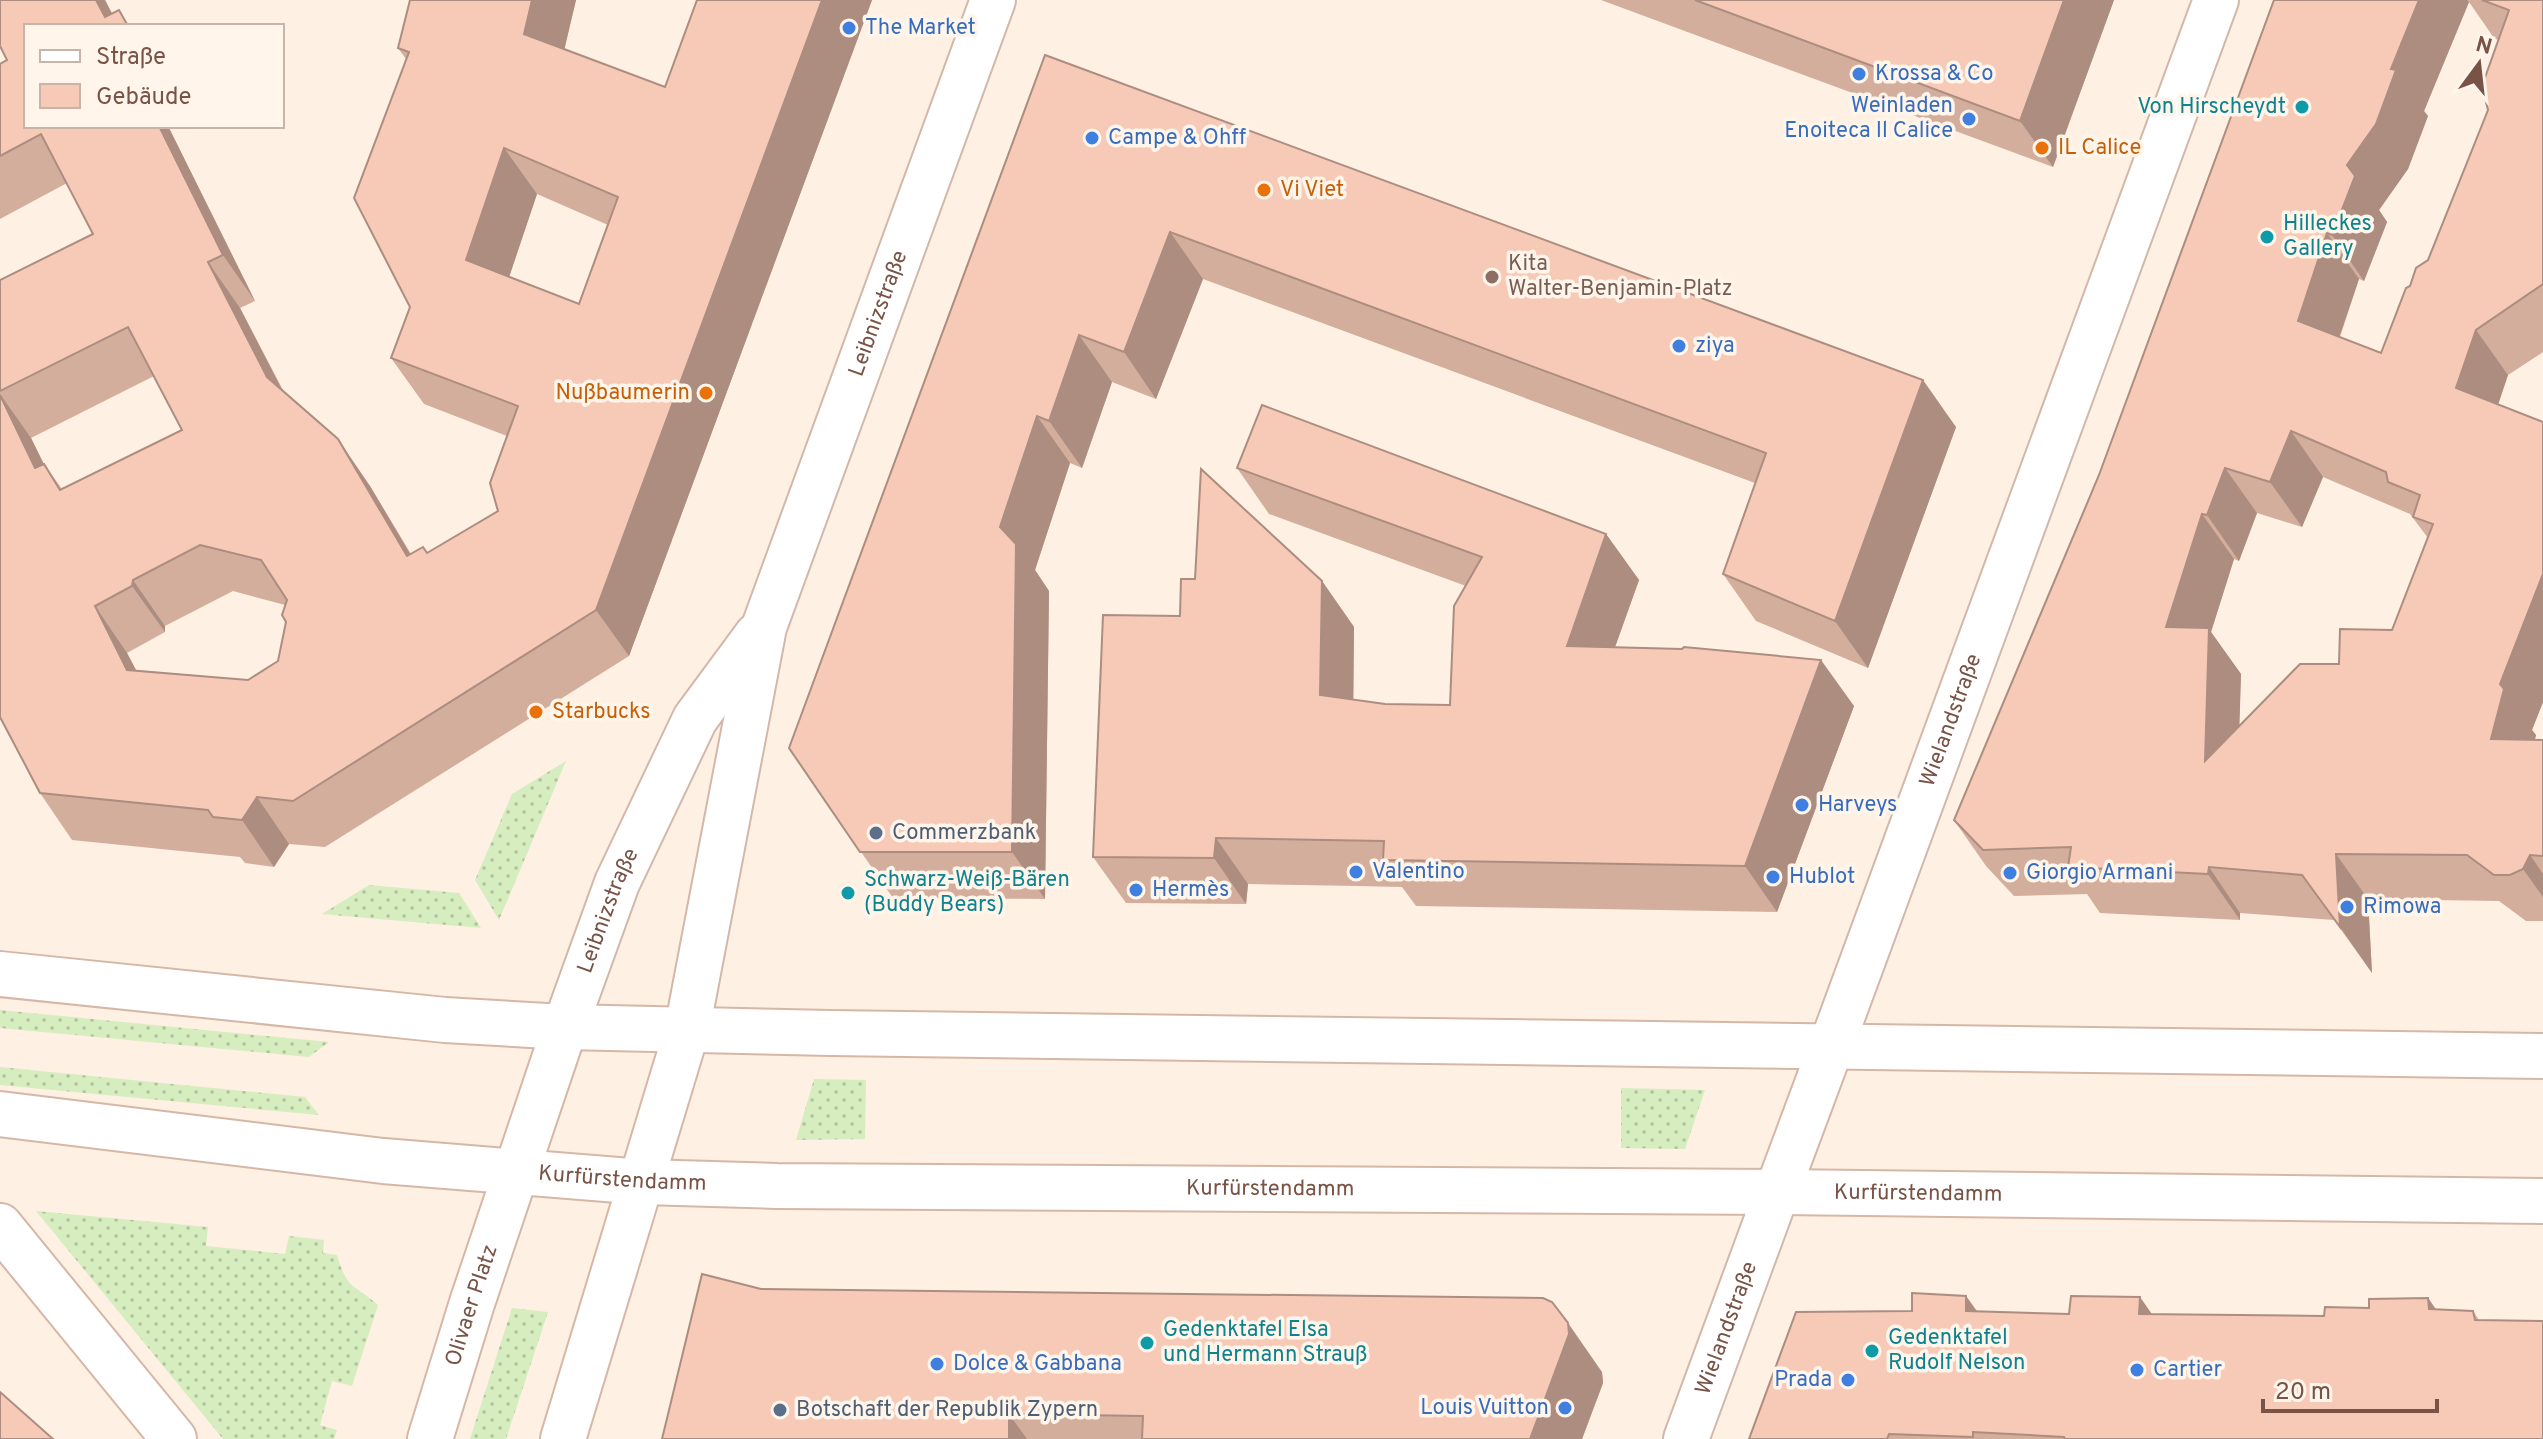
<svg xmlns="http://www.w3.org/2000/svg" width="2543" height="1439" viewBox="0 0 2543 1439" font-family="Overpass,sans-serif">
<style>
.grass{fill:url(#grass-dots)}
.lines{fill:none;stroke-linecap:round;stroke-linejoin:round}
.minor-casing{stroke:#d2b8aa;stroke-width:48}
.tertiary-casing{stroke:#d2b8aa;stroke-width:48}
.secondary-casing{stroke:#d6b7a7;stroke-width:48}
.minor{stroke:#fff;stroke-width:44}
.tertiary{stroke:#fff;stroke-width:44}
.secondary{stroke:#fff;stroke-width:44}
.wall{fill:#d4ae9d;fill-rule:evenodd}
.shaded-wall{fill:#ac8d80}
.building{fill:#f6cab7;stroke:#ac8d80;stroke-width:2;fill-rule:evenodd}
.shop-dot{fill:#3f7fe0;stroke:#fff5ea;stroke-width:3}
.culture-dot{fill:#0f9aa8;stroke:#fff5ea;stroke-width:3}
.food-dot{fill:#e8710a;stroke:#fff5ea;stroke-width:3}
.education-dot{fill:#8d6e63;stroke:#fff5ea;stroke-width:3}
.service-dot{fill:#5c6f8a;stroke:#fff5ea;stroke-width:3}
.labels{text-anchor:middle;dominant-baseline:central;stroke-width:7;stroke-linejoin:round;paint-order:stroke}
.shop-label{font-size:22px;fill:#366cbe;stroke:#fff5ea;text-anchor:start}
.culture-label{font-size:22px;fill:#0d838f;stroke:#fff5ea;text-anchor:start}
.food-label{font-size:22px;fill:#c56008;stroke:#fff5ea;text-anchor:start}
.education-label{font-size:22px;fill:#785e54;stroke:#fff5ea;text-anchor:start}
.street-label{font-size:22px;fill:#785346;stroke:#fff5ea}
.service-label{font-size:22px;fill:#4e5e75;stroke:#fff5ea;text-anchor:start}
</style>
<defs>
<pattern id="grass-dots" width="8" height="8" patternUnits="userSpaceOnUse" patternTransform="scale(2)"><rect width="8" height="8" fill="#d6edbf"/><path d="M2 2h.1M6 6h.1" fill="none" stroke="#b2c39d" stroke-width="1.8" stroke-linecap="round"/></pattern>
</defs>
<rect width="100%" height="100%" fill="#fef0e2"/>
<g class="grass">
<path d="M566 761 499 920 475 880 512 794Z"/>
<path d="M369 885 459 893 481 928 322 914Z"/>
<path d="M0 1010 329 1042 309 1057 0 1028Z"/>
<path d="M0 1067 305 1097 319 1115 0 1085Z"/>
<path d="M814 1079 866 1080 865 1139 796 1140Z"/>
<path d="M1621 1088 1705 1090 1685 1149 1621 1148Z"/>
<path d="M36 1211 208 1227 206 1246 285 1254 289 1236 324 1240 323 1253 337 1255C347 1290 354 1284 378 1305L352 1386 332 1381 320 1425 337 1430 334 1439H223Z"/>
<path d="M512 1308 548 1312 506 1439H470Z"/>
</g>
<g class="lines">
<defs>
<g id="minor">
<path id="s1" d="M1831 1047 2216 0"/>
<path id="s2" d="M1686 1439 1777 1192"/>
</g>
<g id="tertiary">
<path id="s3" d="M565 1027 617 883 695 719 757 635"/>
<path id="s4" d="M687 1030 764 627 993 0"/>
</g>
<g id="secondary">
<path d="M0 974 445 1020 565 1027 830 1033 2543 1056"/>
<path id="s5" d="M0 1114 383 1161 643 1182 777 1186 1777 1192 2543 1201"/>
<path d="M1777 1192 1831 1047"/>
<path d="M0 1226 174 1439"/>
<path id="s6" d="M430 1439 472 1303 565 1027"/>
<path d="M563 1439 687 1030"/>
</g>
</defs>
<use href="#minor" class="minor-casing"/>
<use href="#tertiary" class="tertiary-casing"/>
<use href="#secondary" class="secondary-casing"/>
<use href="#minor" class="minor"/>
<use href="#tertiary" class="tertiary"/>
<use href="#secondary" class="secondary"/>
</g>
<g class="wall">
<path d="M0 0H105L112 13 130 26H26L168 126 255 301 240 308 283 390 370 486 411 554 427 553 498 511 507 436 424 404 391 358 410 307 406 59 398 48 410 0H576L564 49 665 87 697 0H872L629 656 325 847 289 844 274 867 245 863 240 857 72 840 40 793 0 717V280L93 234 67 183 0 219V64L7 60ZM537 194 608 225 579 304 509 277ZM154 376 182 430 62 489 44 464 31 438ZM233 591 285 605 286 622 278 661 248 680 136 670 127 653 165 632V626Z"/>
<path d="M1601 0H2114L2053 167Z"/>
<path d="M2274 0H2543V352L2508 375 2498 405 2543 422V702L2532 730 2536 735 2535 740H2543V921H2526L2499 901 2368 899 2372 973 2334 920 2240 913V920L2100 913 2087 894 2014 896 1986 866 1954 820 2099 475ZM2469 2 2494 38 2498 40 2488 110 2428 260 2410 286 2381 353 2340 337 2359 279 2364 281 2387 222 2379 210 2408 169 2428 116 2424 111ZM2323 477 2410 514 2428 538 2392 630 2239 726 2241 674 2211 632 2234 559 2239 561 2257 513 2302 527Z"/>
<path d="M1045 55 1956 427 1868 668 1756 621 1723 574 1755 483 1203 279 1156 399 1112 382 1082 468 1070 463 1035 570 1049 591 1045 899 893 898 789 748Z"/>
<path d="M1237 468 1606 534 1639 580 1615 647 1854 706 1777 912 1416 906 1402 887 1358 886 1248 884 1246 904 1126 903 1093 857 1180 616 1322 581 1354 627 1353 700 1385 704 1450 705 1466 586 1269 514Z"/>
<path d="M761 1289 1602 1372 1603 1383 1582 1439H662Z"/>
<path d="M1966 1296 1977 1311 2069 1314 2324 1316 2428 1298 2436 1310 2473 1311 2479 1320 2543 1439H1749L1912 1311Z"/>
</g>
<g class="shaded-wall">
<path d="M96 0H105L118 26 105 17Z"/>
<path d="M532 0H576L557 81 524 34Z"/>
<path d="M822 0H872L629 656 596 610Z"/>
<path d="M2064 0H2114L2053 167 2020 121Z"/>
<path d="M2419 0H2467L2469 2 2424 111 2428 116 2408 169 2379 210 2387 222 2364 281 2332 235 2347 165 2391 69Z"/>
<path d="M159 126H168L255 301 223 255Z"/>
<path d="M504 148 537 194 499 307 466 260Z"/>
<path d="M1170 232 1203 279 1156 399 1124 352Z"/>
<path d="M2327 233 2359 279 2329 367 2298 321Z"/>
<path d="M208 262 240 308 299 423 267 377Z"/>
<path d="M2476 330 2508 375 2488 434 2456 388Z"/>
<path d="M1079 335 1112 382 1082 468 1049 421Z"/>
<path d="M1923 380 1956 427 1868 668 1835 621Z"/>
<path d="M0 394 31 438 68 514 35 468Z"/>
<path d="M1037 416 1070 463 1035 570 1049 591 1045 899 1012 852 1000 527Z"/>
<path d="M2291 431 2323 477 2302 527 2270 482Z"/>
<path d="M338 439 370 486 439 603 407 556Z"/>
<path d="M2225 468 2257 513 2239 561 2207 515Z"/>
<path d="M2202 514 2234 559 2211 632 2241 674 2237 807 2205 761 2166 627Z"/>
<path d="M1606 534 1639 580 1599 692 1567 646Z"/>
<path d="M2543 574V702L2532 730 2536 735 2523 784 2491 739 2500 684Z"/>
<path d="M133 580 165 626V632L132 586Z"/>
<path d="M1322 581 1354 627 1353 742 1320 695Z"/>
<path d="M95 606 127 653 160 716 127 670Z"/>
<path d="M1821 660 1854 706 1777 912 1745 866Z"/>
<path d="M257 797 289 844 274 867 242 820Z"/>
<path d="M1216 838 1248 884 1246 904 1214 858Z"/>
<path d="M2336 854 2368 899 2372 973 2340 927Z"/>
<path d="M2530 855 2543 874V897L2523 869Z"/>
<path d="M2209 867 2240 913V920L2208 874Z"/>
<path d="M1966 1296 1994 1336 1966 1311Z"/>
<path d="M2140 1297 2168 1337 2139 1314Z"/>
<path d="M2428 1298 2456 1338 2429 1309Z"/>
<path d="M1568 1323 1602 1372 1603 1383 1582 1439H1530Z"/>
<path d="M1009 1414 1027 1439H1009Z"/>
</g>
<g class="building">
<path d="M0 0H96L105 17 119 10 128 26H26V126H159L223 255 208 262 267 377 338 439 407 556 423 547 427 553 498 511 490 483 518 406 391 358 410 307 354 198 409 52 398 48 410 0H532L524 34 665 87 697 0H822L596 610 293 801 257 797 242 820 213 817 208 810 40 793 0 717V395L35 468 44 464 60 490 182 430 128 327 0 391V280L93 234 41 134 0 156V64L7 60 0 46ZM504 148 618 197 579 304 466 260ZM200 545 261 560 287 600 282 615 286 622 278 661 248 680 127 670 95 606 132 586 133 580Z"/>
<path d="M1695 0H2064L2020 121Z"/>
<path d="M2274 0H2419L2391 69 2396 70 2376 124 2347 165 2355 176 2332 235 2327 233 2298 321 2381 353 2406 288 2410 286 2416 268 2428 260 2488 110 2482 86 2509 10 2482 0H2543V284L2476 330 2456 388 2543 422V574L2500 684 2504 689 2491 739 2543 740V856L2530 855 2523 869 2510 875H2494L2467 855 2336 854 2340 927 2302 875 2209 867 2208 874 2068 867 2071 847 1983 850 1954 820 2099 475ZM2291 431 2386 472 2388 482 2420 495 2413 517 2433 524 2392 630 2340 629 2339 664H2300L2205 761 2209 628 2166 627 2202 514 2207 515 2225 468 2270 482Z"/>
<path d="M1045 55 1923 380 1835 621 1723 574 1766 453 1170 232 1124 352 1079 335 1049 421 1037 416 1000 527 1016 544 1012 852H860L789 748Z"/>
<path d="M1262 405 1606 534 1567 646 1682 649 1684 647 1821 660 1745 866 1383 860 1384 841 1325 840 1216 838 1214 858 1093 857 1103 615 1180 616 1181 579H1195L1201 469 1322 581 1320 695 1385 704 1450 705 1454 606 1482 557 1237 468Z"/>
<path d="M702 1274 761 1289 1543 1298 1552 1302 1568 1323 1569 1334 1530 1439H1142L1143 1416 1009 1414V1439H662Z"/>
<path d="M1912 1293 1966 1296V1311L2069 1314 2071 1296 2140 1297 2139 1314 2324 1316 2325 1307 2369 1308V1299L2428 1298 2429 1309 2473 1311 2475 1320 2543 1321V1439H2065L2064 1437 1973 1432V1437L1889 1434 1887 1439H1749L1796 1312 1912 1311Z"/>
<path d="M0 1392 53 1439H0Z"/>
</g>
<g class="shop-dot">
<circle cx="849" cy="28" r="8"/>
<circle cx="1859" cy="74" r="8"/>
<circle cx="1969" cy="119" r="8"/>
<circle cx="1092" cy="138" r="8"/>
<circle cx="1679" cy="346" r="8"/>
<circle cx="1802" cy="805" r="8"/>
<circle cx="1356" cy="872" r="8"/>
<circle cx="2010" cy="873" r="8"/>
<circle cx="1773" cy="877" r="8"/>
<circle cx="1136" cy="890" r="8"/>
<circle cx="2347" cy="907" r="8"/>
<circle cx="937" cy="1364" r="8"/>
<circle cx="2137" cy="1370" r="8"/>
<circle cx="1848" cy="1380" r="8"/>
<circle cx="1565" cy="1408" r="8"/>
</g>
<g class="culture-dot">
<circle cx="2302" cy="107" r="8"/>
<circle cx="2267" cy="237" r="8"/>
<circle cx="848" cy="893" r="8"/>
<circle cx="1147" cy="1343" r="8"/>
<circle cx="1872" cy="1351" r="8"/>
</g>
<g class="food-dot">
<circle cx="2042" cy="148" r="8"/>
<circle cx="1264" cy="190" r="8"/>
<circle cx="706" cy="393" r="8"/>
<circle cx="536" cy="712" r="8"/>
</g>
<circle class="education-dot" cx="1492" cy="277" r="8"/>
<g class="service-dot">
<circle cx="876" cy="833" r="8"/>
<circle cx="780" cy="1410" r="8"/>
</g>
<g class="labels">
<g class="shop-label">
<text x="865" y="28">The Market</text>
<text x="1875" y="74">Krossa &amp; Co</text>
<text x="1953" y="106" text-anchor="end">Weinladen<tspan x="1953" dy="25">Enoiteca Il Calice</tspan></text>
<text x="1108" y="138">Campe &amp; Ohff</text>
<text x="1695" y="346">ziya</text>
<text x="1818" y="805">Harveys</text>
<text x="1372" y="872">Valentino</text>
<text x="2026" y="873">Giorgio Armani</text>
<text x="1789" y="877">Hublot</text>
<text x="1152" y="890">Hermès</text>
<text x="2363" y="907">Rimowa</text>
<text x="953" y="1364">Dolce &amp; Gabbana</text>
<text x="2153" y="1370">Cartier</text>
<text x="1832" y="1380" text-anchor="end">Prada</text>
<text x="1549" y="1408" text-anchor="end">Louis Vuitton</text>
</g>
<g class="culture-label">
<text x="2286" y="107" text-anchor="end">Von Hirscheydt</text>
<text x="2283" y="224">Hilleckes<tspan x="2283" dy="25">Gallery</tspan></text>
<text x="864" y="880">Schwarz-Weiß-Bären<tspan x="864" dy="25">(Buddy Bears)</tspan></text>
<text x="1163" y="1330">Gedenktafel Elsa<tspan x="1163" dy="25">und Hermann Strauß</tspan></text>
<text x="1888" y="1338">Gedenktafel<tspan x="1888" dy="25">Rudolf Nelson</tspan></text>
</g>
<g class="food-label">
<text x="2058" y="148">IL Calice</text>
<text x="1280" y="190">Vi Viet</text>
<text x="690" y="393" text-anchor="end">Nußbaumerin</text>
<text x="552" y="712">Starbucks</text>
</g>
<g class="education-label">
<text x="1508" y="264">Kita<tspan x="1508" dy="25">Walter-Benjamin-Platz</tspan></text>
</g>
<g class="street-label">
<text stroke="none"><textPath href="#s4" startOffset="744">Leibnizstraße</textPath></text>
<text stroke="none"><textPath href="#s1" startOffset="348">Wielandstraße</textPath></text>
<text stroke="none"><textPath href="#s3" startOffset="124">Leibnizstraße</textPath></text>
<text stroke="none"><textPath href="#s5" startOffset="626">Kurfürstendamm</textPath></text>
<text stroke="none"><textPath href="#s5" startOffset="1274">Kurfürstendamm</textPath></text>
<text stroke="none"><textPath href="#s5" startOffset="1922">Kurfürstendamm</textPath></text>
<text stroke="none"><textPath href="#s6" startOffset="140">Olivaer Platz</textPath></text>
<text stroke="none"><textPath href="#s2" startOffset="118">Wielandstraße</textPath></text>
</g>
<g class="service-label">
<text x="892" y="833">Commerzbank</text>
<text x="796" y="1410">Botschaft der Republik Zypern</text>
</g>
</g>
<rect x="24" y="24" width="260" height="104" fill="#fff5ea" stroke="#c9b4a8" stroke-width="2"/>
<rect x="40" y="50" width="40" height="12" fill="#ffffff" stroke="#c9b4a8" stroke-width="2"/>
<text x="96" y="64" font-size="24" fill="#785346">Straße</text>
<rect x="40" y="84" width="40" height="24" fill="#f6cab7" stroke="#c9b4a8" stroke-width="2"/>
<text x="96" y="104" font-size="24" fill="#785346">Gebäude</text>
<g transform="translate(2479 64) rotate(15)" stroke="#fff5ea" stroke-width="6" paint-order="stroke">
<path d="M0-6L14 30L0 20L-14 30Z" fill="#785346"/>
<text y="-12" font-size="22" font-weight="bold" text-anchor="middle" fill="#785346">N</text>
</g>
<path d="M2263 1399v12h174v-12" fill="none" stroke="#785346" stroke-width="4"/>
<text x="2275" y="1399" font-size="24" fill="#785346" stroke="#fff5ea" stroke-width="6" paint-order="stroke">20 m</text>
</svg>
